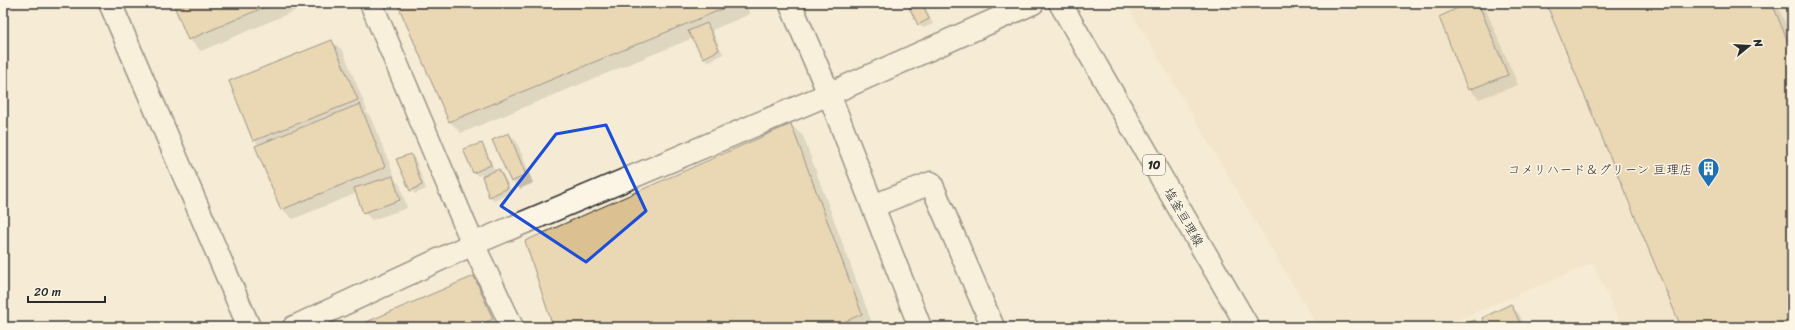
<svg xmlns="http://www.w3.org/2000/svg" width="1795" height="330" viewBox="0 0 1795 330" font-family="Sriracha,'Klee One',sans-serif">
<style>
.built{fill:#eddec0}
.shadow{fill:#0003}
.building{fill:#dbc191;stroke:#2b2b2b}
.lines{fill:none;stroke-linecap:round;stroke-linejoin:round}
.minor-casing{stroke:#2b2b2b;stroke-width:25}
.major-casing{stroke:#2b2b2b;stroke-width:25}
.minor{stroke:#fcf5e5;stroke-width:22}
.major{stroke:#fcf5e5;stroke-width:22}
.marked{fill:none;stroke:#1d4ed8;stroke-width:3;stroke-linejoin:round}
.labels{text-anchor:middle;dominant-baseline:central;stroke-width:3;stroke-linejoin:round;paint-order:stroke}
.shield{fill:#fcf5e5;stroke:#6a6863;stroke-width:1}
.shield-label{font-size:12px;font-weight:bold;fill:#2b2b2b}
.poi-label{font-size:13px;fill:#2b2b2b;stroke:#fcf5e5;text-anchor:end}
.street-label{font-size:13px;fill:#2b2b2b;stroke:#fcf5e5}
</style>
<rect width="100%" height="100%" fill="#f5ebd4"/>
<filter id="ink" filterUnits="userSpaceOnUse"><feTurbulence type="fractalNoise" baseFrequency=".025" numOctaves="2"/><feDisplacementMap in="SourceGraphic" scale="8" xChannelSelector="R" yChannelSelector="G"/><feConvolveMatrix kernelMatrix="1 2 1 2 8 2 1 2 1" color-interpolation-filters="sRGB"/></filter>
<g filter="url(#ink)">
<path class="built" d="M1126 3H1340L1344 13 1367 3H1792V327H1622L1593 263 1440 327H1318Z"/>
<g class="shadow">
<path d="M174 3H313L201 51 189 39Z"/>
<path d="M398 3H745L750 14 712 30 723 54 708 62 704 58 693 38 461 133 450 122Z"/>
<path d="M918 3H922L925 6 933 24 923 28 918 24Z"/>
<path d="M1470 3H1479L1486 10 1518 85 1479 99 1469 89Z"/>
<path d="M1547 3H1777L1792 39V327H1682Z"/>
<path d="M332 41 343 51 367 110 365 111 370 116 395 177 393 178 400 185 407 208 372 220 364 212 357 193 293 219 282 209 259 145 254 140Z"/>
<path d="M791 125 803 136 873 326 554 327Z"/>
<path d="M509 134 517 142 533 183 520 189 512 181Z"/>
<path d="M481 145 486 149 495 171 499 170 503 174 512 192 494 201 490 196 483 174 478 176 474 172Z"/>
<path d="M411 155 415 159 426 189 415 194 411 190Z"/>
<path d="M473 277 484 287 501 327H358Z"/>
<path d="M1511 306 1519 314 1525 327H1487Z"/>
<path d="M1475 321 1480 327H1460Z"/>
</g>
<g class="building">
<path d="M173 3H274L188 40Z"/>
<path d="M397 3H737L449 122Z"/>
<path d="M916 3H922L929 19 918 25 909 7Z"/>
<path d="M1468 3H1478L1508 75 1468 90 1439 17Z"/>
<path d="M1546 3H1772L1792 52V327H1681Z"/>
<path d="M707 23 719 50 703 58 688 31Z"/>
<path d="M332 40 358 100 253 141 229 81Z"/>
<path d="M360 104 385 167 281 210 255 146Z"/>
<path d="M791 124 862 314 832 327H553L525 241Z"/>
<path d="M509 133 526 175 511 182 492 140Z"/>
<path d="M482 143 491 165 473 173 463 149Z"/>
<path d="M411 154 422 185 410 191 396 159Z"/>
<path d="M499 169 508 188 489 197 482 176Z"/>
<path d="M393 176 400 200 363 213 354 188Z"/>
<path d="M474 276 493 319 475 327H355Z"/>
<path d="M1511 304 1522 327H1486L1482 318Z"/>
<path d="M1475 320 1478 327 1459 326Z"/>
</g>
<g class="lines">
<defs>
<g id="minor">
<path d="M110 3 249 327"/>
<path d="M371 3 473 244 512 327"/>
<path d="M790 3 829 94 920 327"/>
<path d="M873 206 931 183 993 327"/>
<path d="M294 327 473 244 829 94 1033 3"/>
</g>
<path id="major" d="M1060 3 1248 327"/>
</defs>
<use href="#minor" class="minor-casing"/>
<use href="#major" class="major-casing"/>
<use href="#minor" class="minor"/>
<use href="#major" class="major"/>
</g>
</g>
<path d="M0 0H1795V330H0ZM606 125 646 211 586 262 501 206 556 134Z" fill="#f5ebd4" fill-opacity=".55" fill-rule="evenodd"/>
<path class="marked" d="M606 125 646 211 586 262 501 206 556 134Z"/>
<defs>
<symbol id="building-pin" viewBox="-11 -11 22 30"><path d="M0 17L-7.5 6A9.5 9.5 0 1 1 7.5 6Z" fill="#1f6fb2" stroke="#fcf5e5"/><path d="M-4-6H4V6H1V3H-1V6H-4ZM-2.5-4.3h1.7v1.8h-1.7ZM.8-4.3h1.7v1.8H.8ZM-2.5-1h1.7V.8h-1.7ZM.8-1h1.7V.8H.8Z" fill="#fff"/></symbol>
</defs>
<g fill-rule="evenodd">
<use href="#building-pin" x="1696" y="156" width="25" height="34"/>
</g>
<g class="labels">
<rect class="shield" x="1143" y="155" width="22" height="20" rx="3"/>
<g class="shield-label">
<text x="1154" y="165">10</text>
</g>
<g class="poi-label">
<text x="1692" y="169">コメリハード＆グリーン 亘理店</text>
</g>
<g class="street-label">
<text transform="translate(1184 217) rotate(60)">塩釜亘理線</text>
</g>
</g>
<rect width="1795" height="330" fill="none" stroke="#fcf5e5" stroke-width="16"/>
<rect x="8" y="8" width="1779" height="314" fill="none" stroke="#2b2b2b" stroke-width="1.5" filter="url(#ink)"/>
<g transform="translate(1749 46) rotate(72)" stroke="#fcf5e5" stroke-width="3" paint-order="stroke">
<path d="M0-3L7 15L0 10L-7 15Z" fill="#2b2b2b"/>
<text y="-6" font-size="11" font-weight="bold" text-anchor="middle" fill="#2b2b2b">N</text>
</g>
<path d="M28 296v6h77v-6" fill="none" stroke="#2b2b2b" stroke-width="2"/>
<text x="34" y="296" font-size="12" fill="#2b2b2b" stroke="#fcf5e5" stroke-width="3" paint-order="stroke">20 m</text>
</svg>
